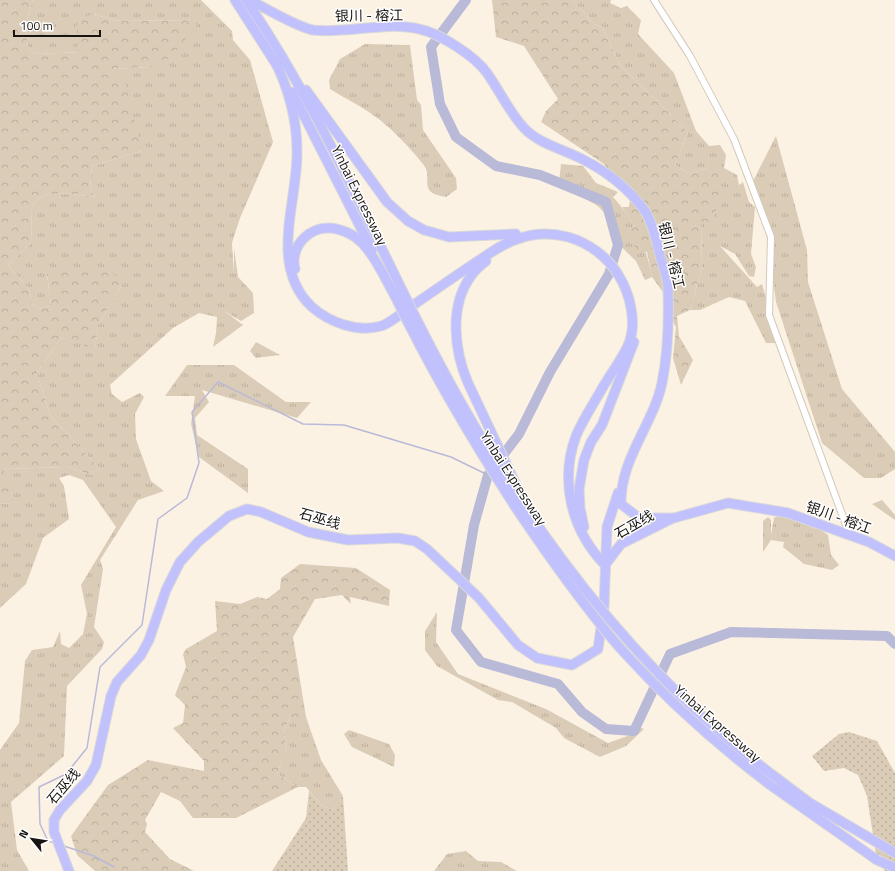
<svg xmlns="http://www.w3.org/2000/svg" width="895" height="871" viewBox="0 0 895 871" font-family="'Titillium Web','Noto Sans SC',sans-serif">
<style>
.grass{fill:url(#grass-tufts)}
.forest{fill:url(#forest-crowns)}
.garden{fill:url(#garden-dots)}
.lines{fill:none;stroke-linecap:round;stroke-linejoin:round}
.stream{stroke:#b9b9d8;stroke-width:1.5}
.river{stroke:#b9b9d8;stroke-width:10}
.minor-casing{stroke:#d2c9bc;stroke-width:8}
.highway-casing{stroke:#dad9d9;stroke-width:11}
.minor{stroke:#fff;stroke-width:6}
.highway{stroke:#c1c1fe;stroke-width:9}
.highway-bridge-casing{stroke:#dad9d9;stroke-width:11;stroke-linecap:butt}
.highway-bridge{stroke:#c1c1fe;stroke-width:9}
.labels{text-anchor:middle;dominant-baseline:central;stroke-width:3;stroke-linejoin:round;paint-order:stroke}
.street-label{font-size:14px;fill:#181410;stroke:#fff}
</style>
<defs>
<pattern id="grass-tufts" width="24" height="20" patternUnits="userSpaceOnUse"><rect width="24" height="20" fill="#dbccb7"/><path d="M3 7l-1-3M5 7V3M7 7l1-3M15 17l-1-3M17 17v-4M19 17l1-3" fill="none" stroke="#bbae9c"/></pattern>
<pattern id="forest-crowns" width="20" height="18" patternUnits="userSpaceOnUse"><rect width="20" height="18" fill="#dbccb7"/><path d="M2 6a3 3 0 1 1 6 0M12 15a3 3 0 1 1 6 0" fill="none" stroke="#bbae9c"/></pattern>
<pattern id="garden-dots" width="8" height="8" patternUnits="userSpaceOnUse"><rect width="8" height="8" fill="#dbccb7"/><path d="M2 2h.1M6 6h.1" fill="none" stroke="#bbae9c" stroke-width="1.8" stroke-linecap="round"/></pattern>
</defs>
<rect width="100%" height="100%" fill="#fcf2e4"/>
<g class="grass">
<path d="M33 0H201L232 31 233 40 250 60 273 142 240 218 232 243 234 275V248L238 277 253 293 254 313 241 321 224 311 243 325 213 347 216 333 217 317 199 313 173 328 110 385 112 394 122 402 140 393 144 397 135 414 136 439 151 481 164 491 138 500 100 560 103 569 94 627 104 642 102 649 67 686 64 756 11 802 17 850 29 871H0V750L19 723 25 661 32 650 53 647 60 631 61 644 69 648 83 634 87 614 81 585 116 527 83 480 69 475 59 478 64 486 69 519 43 538 26 584 0 608V504L10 503 13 498 2 469 68 467 91 475 99 468 50 415 37 373 61 338 95 348 98 325 122 285 47 275 51 305 39 309 33 304 29 289 8 265 31 243 32 206C45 187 76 195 95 197L90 189 92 166 142 151 111 69 149 67 192 20 120 21 93 14 79 52 35 54 28 48 26 23Z"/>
<path d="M572 0H611L610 3 621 8 627 6 641 20 638 34 674 73 696 131 709 146 720 145 726 155 724 168 737 175 739 185 743 182 749 202 755 207 751 254 756 267 754 277 749 276 735 254 720 246 757 287 762 284 779 343H766L745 301 729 297 700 310H690L702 267 701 224H707L710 167 689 174 675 165 688 132 620 65 602 27 594 24Z"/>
<path d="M365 44 410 45 417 100 421 105 423 130 456 178 457 189 446 197C415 192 435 179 423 164 410 148 396 133 380 120 365 108 346 99 330 89L329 80 340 59Z"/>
<path d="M776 136 807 250 808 282 842 389 895 452V469L881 478H864L822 443 776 302 762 203 752 183Z"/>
<path d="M561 164 583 166 596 183 618 192 613 197C635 221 646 245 652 277L645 280 636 261 610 236C610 194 576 206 563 181L559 182Z"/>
<path d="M256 342 280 355 256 358 250 351Z"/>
<path d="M187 365H234L286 402H311L297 418 202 390 209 402 195 418 197 435 248 469V493L199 457 191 424 195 396H165Z"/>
<path d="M882 500 895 515V520L872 504Z"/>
<path d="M779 515 822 526 821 530 828 535 831 555 839 565 832 570 804 564 783 547 784 542 771 540 763 552V521L768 517 771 520V535L774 518Z"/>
<path d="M437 612 436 642 458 674 546 709 608 743 630 735 638 727 644 729 626 746 600 757 564 738 556 728 512 702 498 700 437 666 425 650V631Z"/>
<path d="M290 717H306L321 760 343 796 333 810 321 805 306 787H298L277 774 287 746 283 734Z"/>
<path d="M349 730 389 744 395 755 394 767 352 747 344 734Z"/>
<path d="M466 851 478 861 501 862 517 871H434L447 854Z"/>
</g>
<g class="forest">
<path d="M0 0H33L26 23 28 48 35 54 78 52 76 26 85 17 93 14 120 21 192 20 197 25 171 57 149 67 112 69 125 83 142 151 92 166 90 189 95 197C77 195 45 187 32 206L31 243 8 265 29 289 33 304 39 309 51 305 47 275 51 268 111 272 121 280 122 285 98 325 95 349 61 338 37 373 50 415 99 468 91 475 68 467 3 469 13 498 11 503 0 504Z"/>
<path d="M492 0H572L594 24 602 27 620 65 688 132 675 165 689 174 710 167 715 168 723 187 710 230 707 224H701L702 267 690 310 677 316 679 336 693 360 681 385 673 358 676 327 670 317 671 303 652 277 647 252 635 249 630 231 635 227 622 207H629L630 198 604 164 541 122 546 111 558 99 524 46 496 37Z"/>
<path d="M300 564 356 568 390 590 389 606 350 597 351 604 342 595 315 599 293 637 306 717H290L283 734 287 746 277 774 298 787 236 818H193L180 801 161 792 145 820 147 824 145 832 170 859 194 871H95L77 855 71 836 108 785 148 760 204 771V761L173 728 183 723 185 705 175 695 186 667 183 654 186 649 217 631 215 601 240 604 257 597 267 599 280 589 281 578Z"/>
</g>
<g class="garden">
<path d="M849 732 877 741 895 773V871H885L877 861 867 796 858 775 844 768 824 771 812 756 839 734Z"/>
<path d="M309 791 321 805 333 810 343 796 348 871H272L306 818Z"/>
</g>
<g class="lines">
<g class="stream">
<path d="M55 843 48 841 40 824 39 787 66 774 87 748 100 667 142 625 158 519 187 498 199 463 192 412 218 382 303 424 344 425 451 457 488 475"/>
<path d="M64 846 94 856 114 867"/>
</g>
<path class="river" d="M466 0 431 47 440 104 456 137 496 166 540 175 606 202 618 245 609 274 550 372 519 434 488 475 474 525 456 630 481 662 558 684 582 712 606 729 634 731 670 654 731 632 887 636 895 644"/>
<defs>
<path id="minor" d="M654 0 690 56 734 139 771 237 769 315 850 536"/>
<g id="highway">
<path d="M235 0 278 67"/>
<path d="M246 0C309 92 355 195 404 294"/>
<path d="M250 0C265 8 297 27 313 30 348 34 385 21 419 29 439 33 475 56 487 73 499 90 510 113 524 128 539 144 563 149 582 159 606 171 629 189 645 211 652 222 658 246 661 259 664 269 668 279 668 289 669 319 668 353 662 383 653 425 620 459 621 504L639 518H674L728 503 788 513 869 542 895 556"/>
<path d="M275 61C289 90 297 119 297 151 298 202 268 266 312 307 329 322 357 333 381 326 391 323 402 312 412 306 435 290 458 274 481 259 493 251 504 243 518 239 534 233 552 233 568 237 589 243 608 257 619 276 630 294 637 322 629 343 623 358 611 373 603 387 594 403 583 419 576 436 559 482 572 531 605 565"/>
<path d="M306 90 387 202 408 221 424 230 449 237 516 234"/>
<path d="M292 92 372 250"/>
<path d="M486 261C481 265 475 270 471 276 449 306 454 350 468 383L519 491"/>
<path d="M295 269C292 258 296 246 304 238 324 219 354 230 368 250 379 264 387 282 396 298"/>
<path d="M584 527 580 508 579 489 584 460 591 442 602 425 634 342"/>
<path d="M605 565 621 544 671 519"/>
<path d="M778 779 810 803 895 853"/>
<path d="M769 784 877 860 895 868"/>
<path d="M69 871 54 832V820L60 810 87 781 96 765 111 696 117 682 141 655 149 640 166 590 180 562 198 542 229 516 247 509 261 512 308 532 348 540 398 538 415 541 427 549 479 598 518 645 537 658 572 665 598 649 604 607 607 527 618 493"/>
</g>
</defs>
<use href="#minor" class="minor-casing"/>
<use href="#highway" class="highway-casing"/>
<use href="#minor" class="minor"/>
<use href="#highway" class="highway"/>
<defs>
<g id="highway-bridge">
<path d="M404 294C494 479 611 655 778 779"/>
<path d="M396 298C431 371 472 440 516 508 549 557 582 604 620 648 665 698 715 743 769 784"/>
</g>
</defs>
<use href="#highway-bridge" class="highway-bridge-casing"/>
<use href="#highway-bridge" class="highway-bridge"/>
</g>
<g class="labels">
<g class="street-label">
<text transform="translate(369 15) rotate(-1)">银川 - 榕江</text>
<text transform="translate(360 195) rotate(64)">Yinbai Expressway</text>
<text transform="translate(672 255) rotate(76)">银川 - 榕江</text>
<text transform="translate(514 478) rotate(57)">Yinbai Expressway</text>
<text transform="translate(839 517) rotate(20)">银川 - 榕江</text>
<text transform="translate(320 518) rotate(16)">石巫线</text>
<text transform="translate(634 524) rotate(-30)">石巫线</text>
<text transform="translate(718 723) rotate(41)">Yinbai Expressway</text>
<text transform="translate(63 786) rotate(-50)">石巫线</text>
</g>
</g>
<g transform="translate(32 839) rotate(300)" stroke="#ffffff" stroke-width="3" paint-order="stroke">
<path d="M0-3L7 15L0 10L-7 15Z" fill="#181410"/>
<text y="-6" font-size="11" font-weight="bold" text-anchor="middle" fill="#181410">N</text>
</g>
<path d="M14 30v6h86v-6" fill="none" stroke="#181410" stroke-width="2"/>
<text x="20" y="30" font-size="12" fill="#181410" stroke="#ffffff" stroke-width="3" paint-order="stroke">100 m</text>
</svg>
